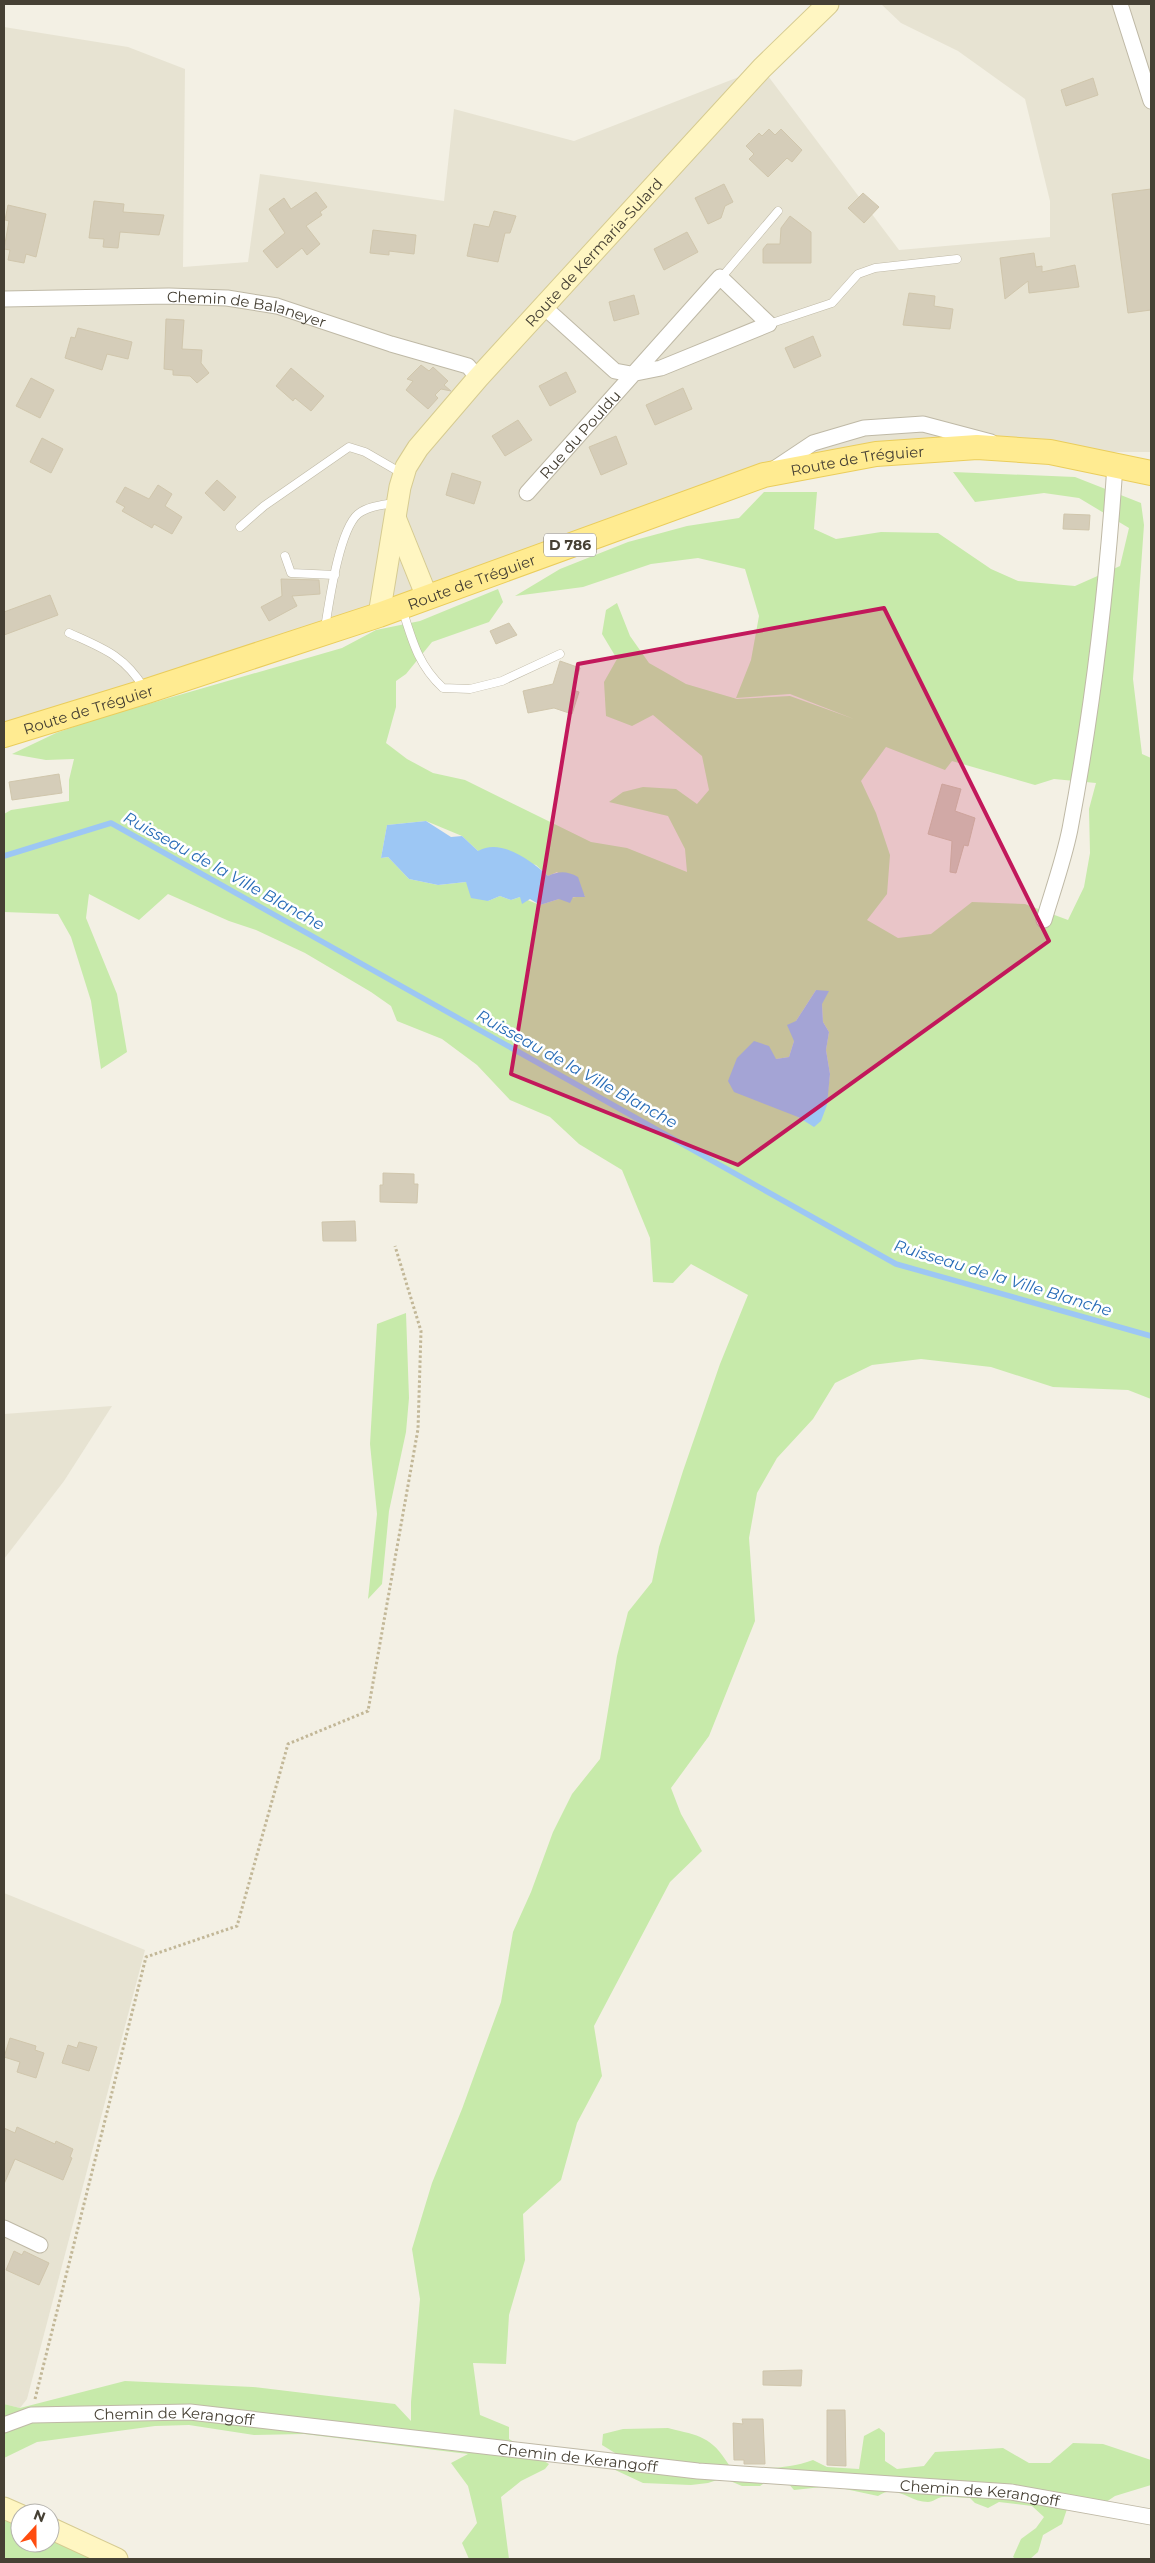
<svg xmlns="http://www.w3.org/2000/svg" width="1155" height="2563" viewBox="0 0 1155 2563" font-family="Montserrat,sans-serif">
<style>
.residential{fill:#e7e3d2}
.green{fill:#c7eaaa;fill-rule:evenodd}
.water{fill:#9dc7f4}
.lines{fill:none;stroke-linecap:round;stroke-linejoin:round}
.stream{stroke:#9dc7f4;stroke-width:5.5}
.building{fill:#d5cdb9;stroke:#d0c6ac}
.lane-casing{stroke:#bfb9a6;stroke-width:9}
.street-casing{stroke:#bfb9a6;stroke-width:17}
.secondary-casing{stroke:#d6cb91;stroke-width:23}
.primary-casing{stroke:#eacd5c;stroke-width:26}
.path{stroke:#c2b797;stroke-width:3;stroke-dasharray:2.5 2.5;stroke-linecap:butt}
.lane{stroke:#fff;stroke-width:8}
.street{stroke:#fff;stroke-width:15}
.secondary{stroke:#fff6c2;stroke-width:21}
.primary{stroke:#ffeb91;stroke-width:24}
.marked{fill:#c2185b;fill-opacity:0.2;stroke:#c2185b;stroke-width:4;stroke-linejoin:round}
.labels{text-anchor:middle;dominant-baseline:central;stroke-width:5;stroke-linejoin:round;paint-order:stroke}
.shield{fill:#fff;stroke:#7e7971;stroke-width:1}
.shield-label{font-size:14px;font-weight:bold;fill:#464034}
.street-label{font-size:15px;fill:#464034;stroke:#fff}
.water-label{font-size:16px;font-style:italic;fill:#286cb7;stroke:#fff}
</style>
<rect width="100%" height="100%" fill="#f3f0e4"/>
<g class="residential">
<path d="M881 4H1151V452H1050L764 475 4 733V27L128 47 185 69 183 267 248 262 260 174 444 201 454 109 574 141 762 68 899 250 1050 237V201L1025 99 958 51 901 23Z"/>
<path d="M112 1406 64 1481 4 1559V1414Z"/>
<path d="M4 1893 145 1950 27 2399 20 2408 4 2404Z"/>
</g>
<g class="green">
<path d="M953 472 1075 477 1141 503 1144 525 1133 679 1142 754 1151 758V1399L1128 1390 1053 1387 991 1367 921 1359 872 1365 835 1383 813 1419 777 1458 757 1493 749 1538 755 1621 709 1736 671 1788 681 1814 702 1851 670 1882 594 2026 602 2076 577 2123 561 2180 523 2214 525 2260 509 2315 506 2364 473 2363 480 2415 509 2427V2439L549 2464 545 2469 521 2481 501 2497 509 2559H469L462 2543 477 2523 468 2486 451 2463 468 2454 304 2434 254 2435 189 2425 155 2426 37 2442 4 2458V2404L20 2408 125 2381 253 2387 395 2404 411 2421V2402L420 2299 412 2249 432 2183 462 2109 501 2002 513 1932 531 1892 553 1832 572 1794 600 1759 617 1656 628 1612 652 1582 659 1547 683 1471 720 1364 748 1295 691 1264 673 1283 653 1282 650 1238 622 1170 579 1144 550 1117 510 1100 477 1065 442 1039 397 1021 391 1006 371 992 305 953 256 930 229 921 168 894 139 920 89 894 86 918 117 994 127 1052 101 1069 91 1001 71 937 58 914 4 912V814L11 810 69 801V780L74 759 46 760 12 754 56 733 93 720 342 648 376 630 420 621 498 589 503 602 489 622 432 642 406 674 396 681V707L386 743 407 759 433 773 465 780 591 842 627 848 687 872 685 849 668 816 609 802 623 792 643 787 676 789 697 804 709 790 702 756 653 715 632 726 606 716 604 682 617 659 602 634 606 610 617 603 630 636 649 663 686 684 737 699 790 696 854 719 790 694 736 698 751 660 759 616 745 569 698 558 651 564 583 587 515 596 560 569 628 542 687 526 739 518 764 492H817L814 529 836 539 881 532 938 533 991 569 1018 581 1075 586 1120 566 1129 528 1079 498 1044 493 975 502ZM886 747 945 770 952 761 1035 785 1054 779 1096 783 1089 809 1090 853 1084 887 1068 920 1025 904 972 902 931 934 898 938 867 920 887 894 890 855 876 813 861 781ZM426 821 462 836 478 851 536 865 548 876 557 872 585 896 559 899 540 905 520 897 511 900 500 896 488 901 466 882 438 885 409 879 388 857 381 858 387 825ZM816 990 822 1004 823 1022 829 1032 826 1050 830 1074 827 1099 814 1126 798 1117 776 1059 789 1057 794 1041 796 1021Z"/>
<path d="M406 1313 409 1398 406 1432 389 1511 382 1584 368 1599 377 1514 370 1444 377 1324Z"/>
<path d="M668 2428C700 2436 711 2436 729 2465 759 2468 783 2471 813 2460L827 2467 859 2469 864 2436 879 2428 885 2433V2461L897 2469 924 2466 935 2452 1003 2448 1029 2463H1050L1073 2443 1103 2444 1151 2460V2485L1115 2496 1106 2502 1067 2509 1062 2524 1043 2535 1038 2552 1030 2559H1016L1013 2557 1021 2539 1036 2528 1044 2517 1032 2506 999 2502 988 2508 975 2503 970 2498C961 2498 952 2496 943 2497 938 2497 933 2502 928 2502 909 2502 896 2483 878 2496L831 2486 794 2490 787 2482 767 2481 760 2486H742L723 2478 708 2483 691 2485 643 2483 611 2468 615 2453 602 2445 603 2434 623 2429Z"/>
<path d="M4 2514 20 2521V2543H50V2535L102 2559H4Z"/>
</g>
<g class="water">
<path d="M426 821 451 837 462 836 478 851C501 838 530 860 548 876 559 871 567 871 578 877L585 897H573L570 903 559 899 540 905 530 899 522 904 520 897 511 900 500 896 488 901 471 898 466 882 438 885 409 879 388 857 381 858 387 825Z"/>
<path d="M816 990 829 991 822 1004 823 1022 829 1032 826 1050 830 1074 827 1105 821 1121 814 1127 798 1117 734 1092 728 1081 737 1058 754 1041 769 1046 776 1059 789 1057 794 1041 787 1025 796 1021Z"/>
</g>
<g class="lines">
<path class="stream" d="M4 856 111 823 896 1264 1151 1336"/>
</g>
<g class="building">
<path d="M1093 78 1098 95 1066 106 1061 90Z"/>
<path d="M769 129 775 135 781 129 802 150 792 162 787 158 768 177 749 159 754 154 746 146 759 133 762 136Z"/>
<path d="M724 184 733 202 725 206 721 218 708 224 695 198Z"/>
<path d="M1151 189V310L1128 313 1112 194Z"/>
<path d="M316 192 327 207 320 212 322 215 306 226 320 244 307 255 302 248 277 268 263 251 285 233 269 209 284 198 291 209Z"/>
<path d="M863 193 879 207 864 223 848 208Z"/>
<path d="M94 201 124 204 123 212 164 215 159 235 120 232 118 248 103 247 104 239 89 238Z"/>
<path d="M8 205 46 214 36 257 26 254 24 263 8 260 10 250 4 249 9 221 5 220Z"/>
<path d="M494 211 516 216 510 233H505L498 262 467 256 474 224 489 227Z"/>
<path d="M790 216 811 232V263H763V249L767 244H780L781 228Z"/>
<path d="M373 230 416 235 414 254 389 251V255L370 253Z"/>
<path d="M687 232 698 252 664 270 654 249Z"/>
<path d="M1034 253 1036 267 1042 266V272L1075 265 1079 287 1029 293 1028 281 1005 299 1000 258Z"/>
<path d="M909 293 935 296 934 306 953 309 950 329 903 325Z"/>
<path d="M634 295 639 314 614 321 609 302Z"/>
<path d="M166 319 184 320 182 349 202 350 201 363 209 373 197 383 190 376 173 375V370L164 369Z"/>
<path d="M78 328 132 342 128 359 107 354 102 370 65 358 71 337 75 338Z"/>
<path d="M813 336 821 356 794 368 785 348Z"/>
<path d="M421 365 429 371 433 367 448 381 444 385 451 391 441 389 435 395 438 398 428 409 406 390 413 381 407 379Z"/>
<path d="M291 368 324 396 311 411 295 398 293 401 276 386Z"/>
<path d="M566 372 576 392 550 406 539 386Z"/>
<path d="M31 378 54 390 40 418 16 406Z"/>
<path d="M683 388 692 409 655 425 646 405Z"/>
<path d="M518 420 532 440 505 456 492 436Z"/>
<path d="M616 436 627 464 601 475 589 447Z"/>
<path d="M42 438 63 449 51 473 30 462Z"/>
<path d="M452 473 481 482 474 504 446 495Z"/>
<path d="M217 480 236 497 224 511 205 493Z"/>
<path d="M158 485 172 494 165 506 182 517 172 534 154 524 152 528 122 511 125 507 116 502 125 487 149 499Z"/>
<path d="M1064 514 1090 515 1089 530 1063 529Z"/>
<path d="M281 579 319 580 320 594 292 596 297 606 269 621 261 607 282 596Z"/>
<path d="M50 595 58 615 4 635V612Z"/>
<path d="M509 623 517 635 496 644 490 631Z"/>
<path d="M560 661 580 668 573 690 579 692 572 714 554 708 528 713 523 691 553 684Z"/>
<path d="M59 774 62 793 12 800 9 782Z"/>
<path d="M942 784 961 789 955 811 975 818 968 846 964 845 956 873 950 872 952 841 928 834Z"/>
<path d="M383 1173 414 1174V1184H418L417 1203 380 1202V1185H383Z"/>
<path d="M355 1221 356 1241H323L322 1222Z"/>
<path d="M10 2038 36 2046 35 2050 44 2053 36 2078 17 2072 20 2062 4 2057Z"/>
<path d="M79 2042 97 2047 89 2071 62 2063 68 2045 77 2048Z"/>
<path d="M17 2127 55 2144 56 2141 73 2149 70 2157 72 2158 63 2180 15 2159 4 2184V2128L15 2133Z"/>
<path d="M14 2251 22 2255 24 2251 49 2263 39 2285 6 2270Z"/>
<path d="M802 2370 801 2386 763 2385V2371Z"/>
<path d="M827 2410H845L846 2466 827 2465Z"/>
<path d="M742 2419H763L765 2464H744V2460H734L733 2423 743 2424Z"/>
</g>
<g class="lines">
<defs>
<g id="lane">
<path d="M721 278 778 211"/>
<path d="M769 324 832 303 858 274 875 268 957 259"/>
<path d="M240 527 264 506 349 447 365 452 403 474"/>
<path d="M285 556 291 573 335 575"/>
<path d="M402 608C412 640 418 665 443 688L470 689 502 681 560 654"/>
<path d="M325 628C329 603 339 530 358 514 368 506 383 505 394 503"/>
<path d="M69 633C102 648 124 655 144 688"/>
</g>
<g id="street">
<path d="M1120 4 1151 101"/>
<path id="s1" d="M4 299 169 296 227 298 277 306 391 344 468 366 478 378"/>
<path d="M774 469 813 443 864 428 923 424 991 442"/>
<path id="s2" d="M527 493 720 277 769 324 661 368 631 374 615 371 544 307"/>
<path d="M1044 920C1053 890 1064 859 1070 829 1093 708 1107 587 1115 465"/>
<path d="M4 2228 40 2245"/>
<path id="s3" d="M4 2425 31 2415 190 2412 698 2471 1011 2492 1151 2517"/>
</g>
<g id="secondary">
<path d="M396 520 427 597"/>
<path id="s4" d="M379 615 400 487 406 467 418 448 478 378 762 68 828 4"/>
<path d="M4 2508 20 2515"/>
<path d="M50 2528 117 2559"/>
</g>
<g id="primary">
<path id="s5" d="M4 735 147 691 379 615 764 475 876 454 977 447 1050 452 1151 473"/>
</g>
</defs>
<use href="#lane" class="lane-casing"/>
<use href="#street" class="street-casing"/>
<use href="#secondary" class="secondary-casing"/>
<use href="#primary" class="primary-casing"/>
<path class="path" d="M35 2399 146 1957 237 1926 288 1744 368 1711 418 1429 421 1331 395 1246"/>
<use href="#lane" class="lane"/>
<use href="#street" class="street"/>
<use href="#secondary" class="secondary"/>
<use href="#primary" class="primary"/>
</g>
<path class="marked" d="M884 608 1049 941 738 1165 511 1074 578 664Z"/>
<g class="labels">
<rect class="shield" x="544" y="533.5" width="52" height="23" rx="4"/>
<g class="shield-label">
<text x="570" y="545">D 786</text>
</g>
<g class="street-label">
<text stroke="none"><textPath href="#s4" startOffset="436">Route de Kermaria-Sulard</textPath></text>
<text stroke="none"><textPath href="#s1" startOffset="244">Chemin de Balaneyer</textPath></text>
<text stroke="none"><textPath href="#s2" startOffset="79">Rue du Pouldu</textPath></text>
<text stroke="none"><textPath href="#s5" startOffset="898">Route de Tréguier</textPath></text>
<text stroke="none"><textPath href="#s5" startOffset="492">Route de Tréguier</textPath></text>
<text stroke="none"><textPath href="#s5" startOffset="88">Route de Tréguier</textPath></text>
<text stroke="none"><textPath href="#s3" startOffset="172">Chemin de Kerangoff</textPath></text>
<text stroke="none"><textPath href="#s3" startOffset="578">Chemin de Kerangoff</textPath></text>
<text stroke="none"><textPath href="#s3" startOffset="982">Chemin de Kerangoff</textPath></text>
</g>
<g class="water-label">
<text transform="translate(224 871) rotate(29)">Ruisseau de la Ville Blanche</text>
<text transform="translate(577 1069) rotate(29)">Ruisseau de la Ville Blanche</text>
<text transform="translate(1003 1278) rotate(17)">Ruisseau de la Ville Blanche</text>
</g>
</g>
<rect width="1155" height="2563" fill="none" stroke="#464034" stroke-width="10"/>
<g transform="translate(35 2528) rotate(21)"><circle r="24" fill="#ffffff" stroke="#b5b3ae"/>
<path d="M0-4L9 19L0 12L-9 19Z" fill="#ff4c0f"/>
<text y="-8" font-size="14" font-weight="bold" text-anchor="middle" fill="#464034">N</text>
</g>
</svg>
